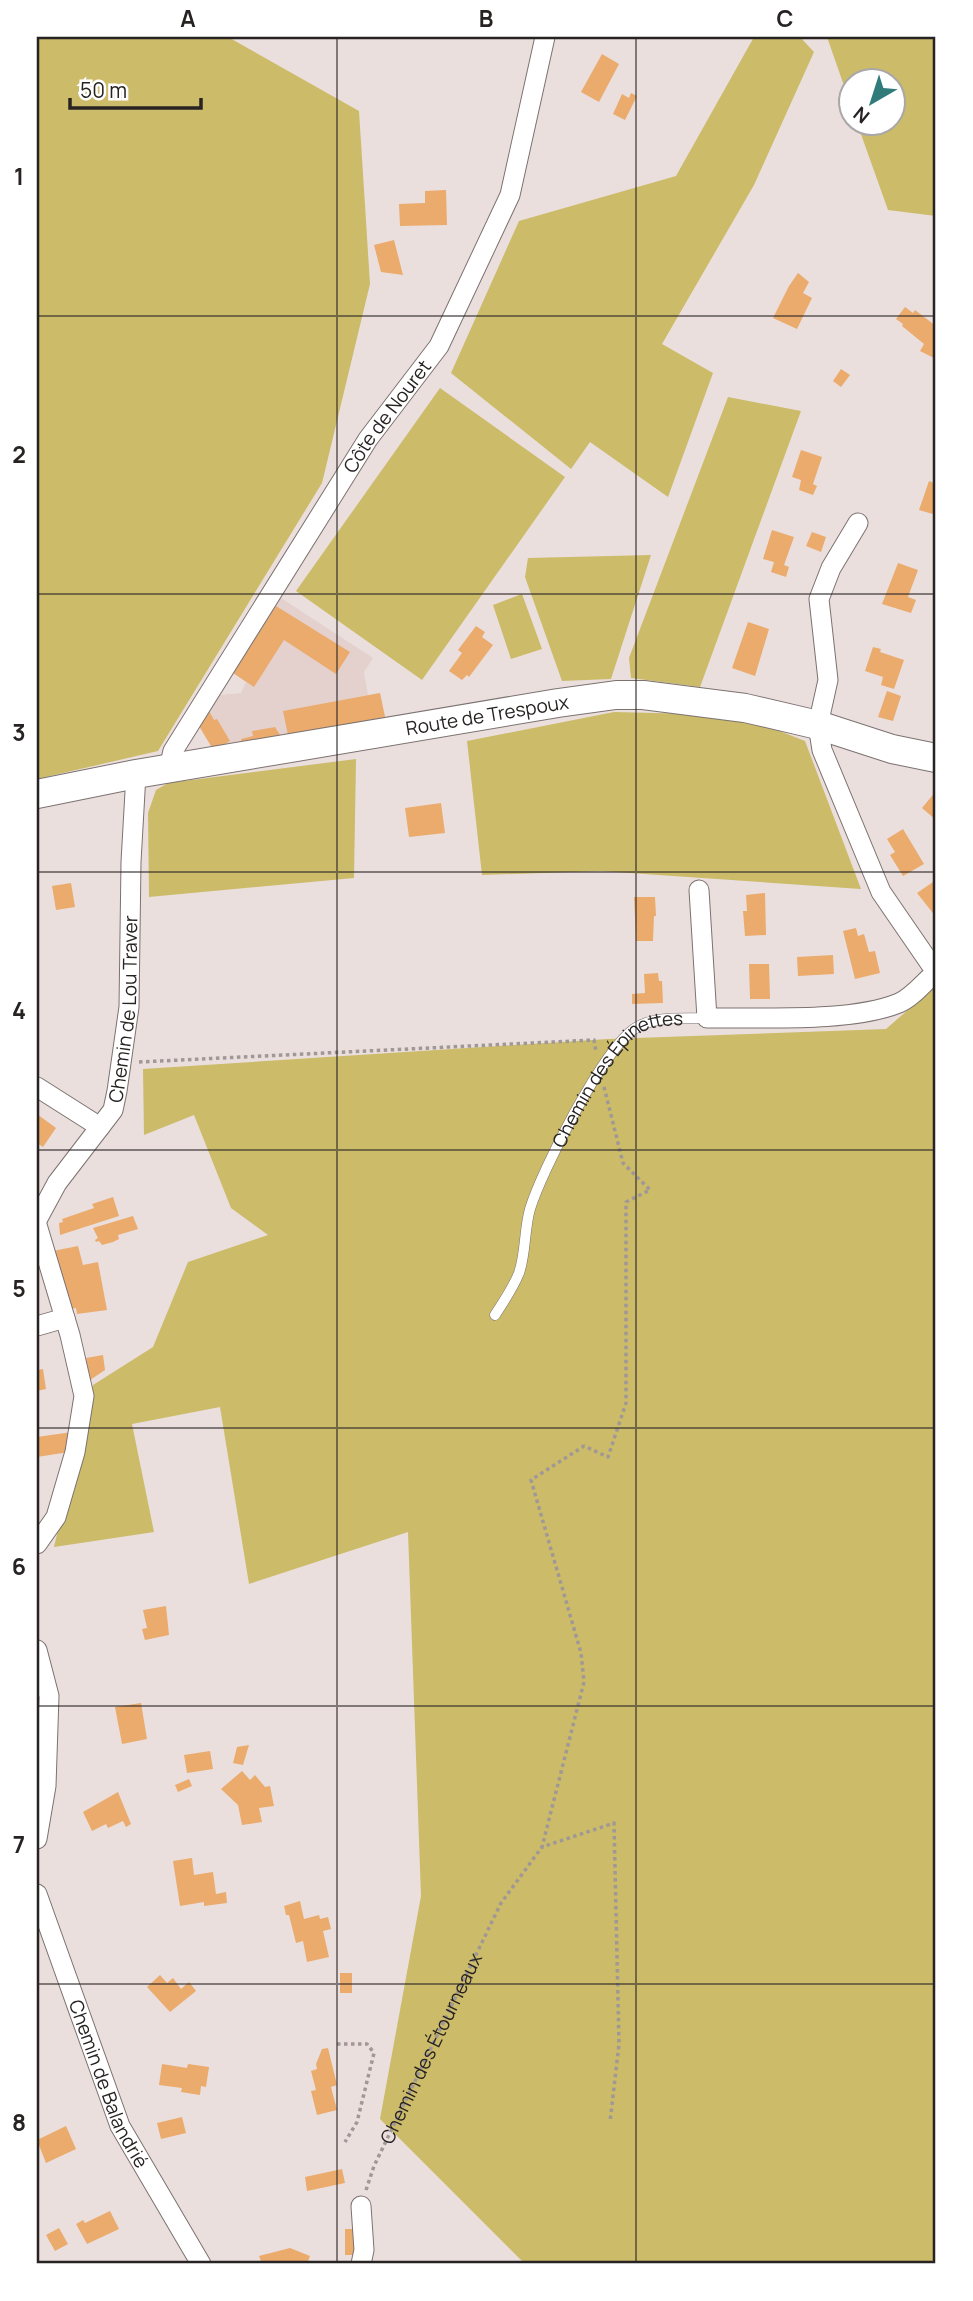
<svg xmlns="http://www.w3.org/2000/svg" width="973" height="2301" viewBox="0 0 973 2301" font-family="Manrope,sans-serif">
<style>
.built{fill:#e4d1ce}
.green{fill:#ccbb68}
.building{fill:#eaab6d}
.lines{fill:none;stroke-linecap:round;stroke-linejoin:round}
.lane-casing{stroke:#7c7270;stroke-width:11}
.street-casing{stroke:#7c7270;stroke-width:21}
.secondary-casing{stroke:#7c7270;stroke-width:30}
.path{stroke:#a09896;stroke-width:3.5;stroke-dasharray:3.5 3.5;stroke-linecap:butt}
.lane{stroke:#fff;stroke-width:10}
.street{stroke:#fff;stroke-width:19}
.secondary{stroke:#fff;stroke-width:28}
.grid{fill:none;stroke:#272322;stroke-width:2;stroke-opacity:0.55}
.labels{text-anchor:middle;dominant-baseline:central;stroke-width:7;stroke-linejoin:round;paint-order:stroke}
.street-label{font-size:19px;fill:#272322;stroke:#fff}
.neatline{fill:none;stroke:#272322;stroke-width:2.5}
.grid-label{font-size:23px;text-anchor:middle;font-weight:bold;fill:#272322}
</style>
<rect width="100%" height="100%" fill="#eadfdd"/>
<path class="built" d="M281 598 373 658 364 672 368 695 380 693 385 717 214 751 199 726 220 695 241 693 246 682 233 673Z"/>
<g class="green">
<path d="M37 37H228L359 111 370 284 322 483 158 751 37 779Z"/>
<path d="M754 37H800L814 52 754 185 662 344 713 373 668 497 590 442 571 469 451 373 519 221 676 176Z"/>
<path d="M827 37H936V216L888 210 857 123 892 122V80H850V103Z"/>
<path d="M440 388 565 477 422 680 296 591Z"/>
<path d="M728 397 801 411 700 687 631 678 629 658Z"/>
<path d="M651 555 611 679 562 681 525 577 528 558Z"/>
<path d="M522 594 542 649 511 659 493 605Z"/>
<path d="M614 712 696 714 756 722 805 741 861 889 601 871 482 875 467 741Z"/>
<path d="M356 759 354 878 149 897 148 813 156 790 168 783Z"/>
<path d="M932 989 936 994V2264H525L380 2119 421 1896 408 1532 249 1584 220 1407 132 1424 154 1532 54 1547 93 1385 153 1347 188 1262 268 1235 231 1208 194 1115 144 1135 143 1069 608 1039 886 1029Z"/>
</g>
<g class="building">
<path d="M602 54 619 64 599 102 581 92Z"/>
<path d="M631 93 637 96 625 120 613 114 622 94 629 98Z"/>
<path d="M446 190 447 225 400 226 399 204 425 203V191Z"/>
<path d="M394 240 403 275 381 272 374 245Z"/>
<path d="M798 273 809 282 803 293 812 298 797 329 773 318 789 286Z"/>
<path d="M905 307 913 313 915 310 936 326V353L934 358 920 351 924 344 902 326 903 324 896 319Z"/>
<path d="M841 369 850 375 841 387 833 381Z"/>
<path d="M801 450 822 457 813 484 817 486 813 495 799 490 801 480 792 477Z"/>
<path d="M929 481 936 484V515L919 510Z"/>
<path d="M772 530 794 537 784 565 789 567 786 577 771 572 774 562 763 559Z"/>
<path d="M812 532 826 537 821 552 806 546Z"/>
<path d="M898 563 918 570 908 597 916 600 911 613 882 604Z"/>
<path d="M276 606 350 652 336 674 284 640 254 687 233 673Z"/>
<path d="M748 622 769 629 755 676 732 668Z"/>
<path d="M476 626 485 632 482 637 493 645 469 677 467 675 462 680 449 671 462 653 458 650Z"/>
<path d="M873 647 881 649 880 652 904 660 894 689 881 685 883 677 865 671Z"/>
<path d="M887 691 901 696 893 721 878 717Z"/>
<path d="M380 693 385 717 288 735 283 711Z"/>
<path d="M209 711 214 720 217 719 230 741 214 751 199 726Z"/>
<path d="M275 727 284 741 243 748 241 739 253 736 252 731Z"/>
<path d="M936 791V820L922 808Z"/>
<path d="M441 803 445 833 409 837 405 808Z"/>
<path d="M903 829 924 864 903 876 890 855 895 852 887 839Z"/>
<path d="M933 882 936 887V917L917 893Z"/>
<path d="M71 883 75 907 56 910 52 886Z"/>
<path d="M765 893 766 935 745 936 743 911H747L746 895Z"/>
<path d="M634 897H655L656 916H654L653 941H636Z"/>
<path d="M856 928 858 936 864 934 869 952 875 951 880 973 855 979 843 931Z"/>
<path d="M833 955 834 974 798 976 797 957Z"/>
<path d="M749 964H769L770 999H750Z"/>
<path d="M658 973 659 981H662L663 1003 632 1004V994L645 993 644 974Z"/>
<path d="M37 1114 56 1128 43 1147 37 1143Z"/>
<path d="M113 1197 119 1216 60 1235 59 1223 63 1222 62 1219 94 1208 92 1204Z"/>
<path d="M133 1216 138 1229 118 1235 119 1239 113 1242 102 1245 99 1241 96 1242 95 1240 98 1238 93 1228Z"/>
<path d="M78 1246 83 1265 98 1262 107 1310 77 1314 76 1308 69 1309 53 1251Z"/>
<path d="M103 1355 105 1370 90 1380 86 1358Z"/>
<path d="M43 1369 46 1389 37 1391V1370Z"/>
<path d="M72 1432 69 1452 37 1457V1437Z"/>
<path d="M166 1606 169 1635 145 1640 142 1629 147 1628 143 1610Z"/>
<path d="M141 1703 147 1739 122 1744 115 1707Z"/>
<path d="M249 1745 243 1765 233 1763 237 1747Z"/>
<path d="M210 1751 213 1769 187 1773 184 1755Z"/>
<path d="M242 1771 250 1780 255 1775 265 1787 270 1786 274 1806 259 1808 262 1822 242 1825 238 1805 221 1789Z"/>
<path d="M189 1779 192 1786 178 1792 175 1785Z"/>
<path d="M118 1792 131 1824 126 1827 123 1821 108 1828 106 1824 92 1831 83 1812Z"/>
<path d="M192 1858 194 1875 213 1872 216 1894 226 1892 227 1903 204 1906V1902L180 1906 173 1861Z"/>
<path d="M300 1901 304 1919 319 1915 320 1919 328 1917 331 1929 323 1931 329 1957 307 1962 303 1941 296 1943 289 1915H286L284 1906Z"/>
<rect x="340" y="1973" width="12" height="20"/>
<path d="M160 1975 167 1983 173 1978 181 1989 189 1982 196 1991 170 2012 147 1987Z"/>
<path d="M328 2048 337 2085 331 2087 337 2110 317 2115 311 2091 316 2090 311 2071 317 2069 316 2064 322 2049Z"/>
<path d="M162 2064 187 2068 188 2064 209 2067 206 2087 201 2086 200 2095 181 2092 182 2088 159 2085Z"/>
<path d="M182 2117 186 2133 161 2139 157 2123Z"/>
<path d="M66 2126 76 2149 46 2163 37 2140Z"/>
<path d="M342 2169 345 2183 307 2191 305 2177Z"/>
<path d="M110 2211 119 2229 87 2244 76 2224 83 2220 85 2223Z"/>
<path d="M59 2228 68 2244 55 2251 46 2235Z"/>
<rect x="345" y="2229" width="14" height="26"/>
<path d="M290 2248 310 2256 307 2264H262L259 2256Z"/>
</g>
<g class="lines">
<defs>
<g id="lane">
<path id="s2" d="M495 1315C504 1301 513 1288 519 1273 526 1253 524 1230 530 1209 542 1170 602 1052 634 1029 655 1015 683 1019 707 1018"/>
</g>
<g id="street">
<path id="s3" d="M169 768 173 751 368 439 439 346 510 195 545 37"/>
<path d="M699 890 707 1018C762 1017 850 1023 899 1003 913 997 925 981 936 972L881 892 822 750 818 725 828 680 819 599 831 568 858 523"/>
<path d="M37 1087 100 1127"/>
<path id="s4" d="M37 1220 57 1183 113 1110 117 1091 129 1007 131 862 136 774"/>
<path d="M37 1225 70 1335 84 1396 75 1452 56 1517 37 1544"/>
<path d="M37 1326 65 1318"/>
<path d="M37 1650 49 1696 46 1786 37 1839"/>
<path id="s5" d="M37 1894 120 2126 201 2264"/>
<path d="M361 2264 364 2250 361 2206"/>
</g>
<g id="secondary">
<path id="s6" d="M37 794 136 774 558 703 616 695H643L745 708 818 725 892 749 936 758"/>
</g>
</defs>
<use href="#lane" class="lane-casing"/>
<use href="#street" class="street-casing"/>
<use href="#secondary" class="secondary-casing"/>
<g class="path">
<path d="M139 1062 594 1040 596 1052"/>
<path d="M604 1087 623 1163 650 1190 626 1202V1403L608 1457 584 1446 531 1480 581 1653 584 1682 542 1847 614 1823 619 2044 610 2122"/>
<path d="M337 2044H367L374 2053 357 2122 345 2142"/>
<path id="s1" d="M366 2190 374 2166 501 1903 542 1847"/>
</g>
<use href="#lane" class="lane"/>
<use href="#street" class="street"/>
<use href="#secondary" class="secondary"/>
</g>
<path class="grid" d="M337 37V2264M636 37V2264M37 316H936M37 594H936M37 872H936M37 1150H936M37 1428H936M37 1706H936M37 1984H936"/>
<g class="labels">
<g class="street-label">
<text stroke="none"><textPath href="#s3" startOffset="415">Côte de Nouret</textPath></text>
<text stroke="none"><textPath href="#s6" startOffset="457">Route de Trespoux</textPath></text>
<text stroke="none"><textPath href="#s4" startOffset="236">Chemin de Lou Traver</textPath></text>
<text stroke="none"><textPath href="#s2" startOffset="278">Chemin des Épinettes</textPath></text>
<text stroke="none"><textPath href="#s1" startOffset="156">Chemin des Étourneaux</textPath></text>
<text stroke="none"><textPath href="#s5" startOffset="203">Chemin de Balandrié</textPath></text>
</g>
</g>
<rect width="973" height="2301" fill="none" stroke="#ffffff" stroke-width="77"/>
<g transform="translate(872 102) rotate(219)"><circle r="33" fill="#ffffff" stroke="#a9a7a7" stroke-width="2"/>
<path d="M0-5L12 26L0 18L-12 26Z" fill="#317b7b"/>
<text y="-10" font-size="19" font-weight="bold" text-anchor="middle" fill="#272322">N</text>
</g>
<path d="M70 98v10h131v-10" fill="none" stroke="#272322" stroke-width="3.5"/>
<text x="80" y="98" font-size="21" fill="#272322" stroke="#ffffff" stroke-width="5" paint-order="stroke">50 m</text>
<rect x="38" y="38" width="896" height="2224" class="neatline"/>
<g class="grid-label">
<text x="188" y="27">A</text>
<text x="486" y="27">B</text>
<text x="785" y="27">C</text>
<text x="19" y="185">1</text>
<text x="19" y="463">2</text>
<text x="19" y="741">3</text>
<text x="19" y="1019">4</text>
<text x="19" y="1297">5</text>
<text x="19" y="1575">6</text>
<text x="19" y="1853">7</text>
<text x="19" y="2131">8</text>
</g>
</svg>
